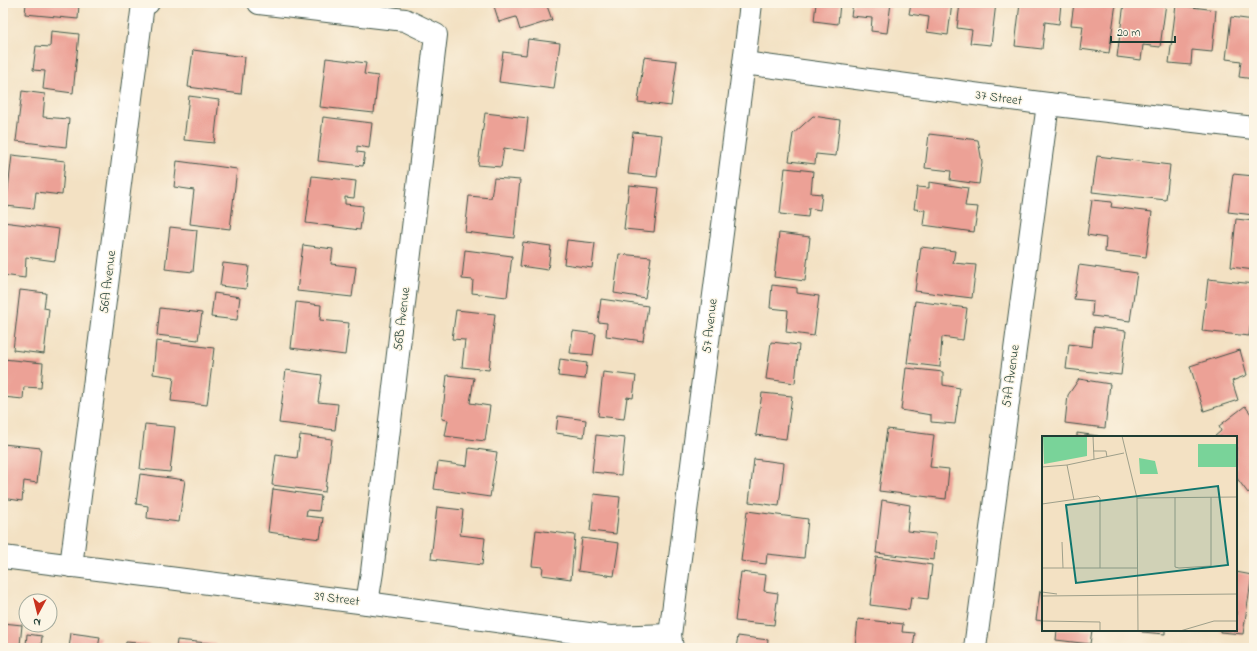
<svg xmlns="http://www.w3.org/2000/svg" width="1257" height="651" viewBox="0 0 1257 651" font-family="'Indie Flower',sans-serif">
<style>
.building{fill:#eca196}
.lines{fill:none;stroke-linecap:round;stroke-linejoin:round}
.minor-casing{stroke:#3f5649;stroke-width:24}
.tertiary-casing{stroke:#3f5649;stroke-width:24}
.minor{stroke:#fff;stroke-width:22}
.tertiary{stroke:#fff;stroke-width:22}
.labels{text-anchor:middle;dominant-baseline:central;stroke-width:3;stroke-linejoin:round;paint-order:stroke}
.street-label{font-size:13px;fill:#1f3d34;stroke:#fcf5e5}
.inset-road{fill:none;stroke:#9e9f8a;stroke-width:1}
.view{fill:#0f766e;fill-opacity:0.15;stroke:#0f766e;stroke-width:2}
.inset-edge{fill:none;stroke:#1f3d34;stroke-width:2}
</style>
<rect width="100%" height="100%" fill="#fcf5e5"/>
<filter id="ink" filterUnits="userSpaceOnUse"><feTurbulence type="fractalNoise" baseFrequency=".025" numOctaves="2"/><feDisplacementMap in="SourceGraphic" scale="8" xChannelSelector="R" yChannelSelector="G"/><feConvolveMatrix kernelMatrix="1 2 1 2 8 2 1 2 1" color-interpolation-filters="sRGB"/></filter>
<filter id="wash" filterUnits="userSpaceOnUse"><feTurbulence type="fractalNoise" baseFrequency=".012" numOctaves="4" result="noise"/><feDisplacementMap in="SourceGraphic" scale="16" xChannelSelector="R" yChannelSelector="G"/><feGaussianBlur stdDeviation="0.9" result="paint"/><feColorMatrix in="noise" values="0 0 0 0 0 0 0 0 0 0 0 0 0 0 0 0 0 1.4 0 .05"/><feComposite in="paint" operator="in"/></filter>
<g filter="url(#wash)">
<rect width="100%" height="100%" fill="#f3e1c3"/>
<g id="blocks">
<g class="building">
<path d="M26 3H79L78 19 25 14Z"/>
<path d="M493 3H546L552 20 520 30 516 17 499 22Z"/>
<path d="M816 3H840L838 24 814 21Z"/>
<path d="M853 3H891L887 33 871 31 872 18 851 16Z"/>
<path d="M911 3H952L948 35 927 32 929 17 909 14Z"/>
<path d="M960 3H996L991 45 970 43 972 30 957 28Z"/>
<path d="M1020 3H1061L1059 24 1045 22 1042 49 1015 46Z"/>
<path d="M1074 3H1116L1109 53 1080 49 1083 26 1071 25Z"/>
<path d="M1124 3H1166L1160 47 1143 45 1141 60 1117 57Z"/>
<path d="M1176 5 1216 10 1212 52 1192 50 1191 65 1169 63Z"/>
<path d="M1231 17 1254 20V79L1239 77 1241 61 1226 59Z"/>
<path d="M51 31 79 34 73 93 43 89 45 71 33 70 36 46 50 47Z"/>
<path d="M528 39 560 43 554 89 499 82 503 52 526 55Z"/>
<path d="M193 50 245 57 241 94 188 87Z"/>
<path d="M644 57 677 61 671 106 638 102Z"/>
<path d="M326 58 366 63 364 74 378 76 374 113 320 107Z"/>
<path d="M22 91 45 94 43 117 69 119 66 147 16 141Z"/>
<path d="M189 96 219 100 214 143 184 140Z"/>
<path d="M485 113 528 118 524 151 504 148 501 167 478 165Z"/>
<path d="M813 116 840 120 836 156 816 154 815 164 789 161 793 134Z"/>
<path d="M323 117 372 123 369 148 357 146V152L365 153 363 166 318 161Z"/>
<path d="M633 132 662 135 657 177 628 174Z"/>
<path d="M929 134 978 140 982 162 979 184 950 180 951 171 925 168Z"/>
<path d="M12 155 65 161 62 195 36 192 34 209 6 206Z"/>
<path d="M1097 156 1170 165 1166 200 1092 192Z"/>
<path d="M177 161 237 169 230 229 190 224 194 190 174 187Z"/>
<path d="M785 168 813 171 811 193 822 194 820 210 809 208 808 217 780 214Z"/>
<path d="M1233 174 1254 176V215L1228 212Z"/>
<path d="M312 176 356 181 354 198 345 197V204L363 206 360 230 306 223Z"/>
<path d="M494 178 520 180 514 238 465 232 469 196 491 198Z"/>
<path d="M929 182 968 188 965 206 978 207 974 232 923 225 925 210 914 209 917 187 929 188Z"/>
<path d="M629 185 659 188 654 232 624 229Z"/>
<path d="M1092 200 1112 202 1111 207 1152 212 1146 257 1105 252 1106 238 1087 235Z"/>
<path d="M1236 219 1254 221V270L1231 267Z"/>
<path d="M3 222 59 229 55 261 26 257 25 278 3 275Z"/>
<path d="M170 227 197 230 193 272 165 269Z"/>
<path d="M779 233 810 237 805 281 774 277Z"/>
<path d="M567 240 595 243 592 268 564 264Z"/>
<path d="M523 242 551 246 548 270 520 266Z"/>
<path d="M303 245 333 249 331 264 356 267 352 297 297 291Z"/>
<path d="M921 247 955 251 953 263 976 265 972 298 915 291Z"/>
<path d="M465 250 512 256 507 297 472 293 473 280 462 279Z"/>
<path d="M619 254 651 257 645 298 614 293Z"/>
<path d="M223 263 249 266 246 289 220 286Z"/>
<path d="M1079 265 1137 273 1130 321 1092 316 1093 301 1074 299Z"/>
<path d="M1208 279 1254 284V321H1251L1249 336 1202 331Z"/>
<path d="M772 285 797 288V293L819 296 814 336 786 332 788 310 770 308Z"/>
<path d="M20 290 46 293 44 308 49 309 44 354 13 350Z"/>
<path d="M214 293 240 297 237 320 211 317Z"/>
<path d="M601 299 648 306 643 341 606 336 607 323 598 322Z"/>
<path d="M915 301 967 308 963 340 942 337 940 367 907 363Z"/>
<path d="M296 302 321 305 320 320 349 323 345 355 291 348Z"/>
<path d="M160 308 202 313 198 340 157 335Z"/>
<path d="M456 310 495 314 489 370 462 367 465 340 452 339Z"/>
<path d="M1094 327 1126 331 1121 375 1066 369 1069 344 1092 347Z"/>
<path d="M573 331 596 334 593 355 570 353Z"/>
<path d="M156 341 214 348 207 405 171 401 174 377 153 374Z"/>
<path d="M771 342 799 345 795 383 766 379Z"/>
<path d="M1240 350 1247 375 1232 381 1238 400 1204 411 1190 366Z"/>
<path d="M3 359 43 363 41 388 24 387 23 399 3 397Z"/>
<path d="M560 359 587 363 585 379 558 376Z"/>
<path d="M906 368 943 372V385L960 388 955 424 931 422V415L901 410Z"/>
<path d="M286 370 322 375 318 402 338 404 335 430 279 423Z"/>
<path d="M603 372 636 376 633 398 627 397 624 419 598 416Z"/>
<path d="M447 375 474 378 470 403 490 406 485 441 445 436 448 420 442 419Z"/>
<path d="M1079 379 1110 384 1105 428 1065 423 1068 395Z"/>
<path d="M762 393 792 396 786 439 756 435Z"/>
<path d="M1245 406 1254 418V487L1248 493 1236 477V437H1214L1221 431 1219 426Z"/>
<path d="M558 416 586 420 584 437 556 433Z"/>
<path d="M145 424 175 427 170 472 140 469Z"/>
<path d="M887 429 934 435 930 467 949 469 946 499 879 491Z"/>
<path d="M1077 433 1098 436V437H1077Z"/>
<path d="M300 435 332 439 325 492 272 485 276 455 297 458Z"/>
<path d="M596 435 625 438 621 475 592 472Z"/>
<path d="M3 444 41 448 37 483 24 481 22 501 3 498Z"/>
<path d="M469 448 497 452 490 497 434 489 438 462 467 466Z"/>
<path d="M754 459 784 463 779 506 749 502Z"/>
<path d="M140 474 185 480 179 522 147 518 148 506 136 504Z"/>
<path d="M273 489 321 496 319 511 307 510 306 516 323 518 320 539 268 532Z"/>
<path d="M594 494 620 497 616 534 590 531Z"/>
<path d="M882 500 910 505 907 531 936 534 934 560 876 553Z"/>
<path d="M437 507 463 510 460 535 485 538 482 565 431 559Z"/>
<path d="M747 511 808 519 804 558 767 554 766 564 741 561Z"/>
<path d="M536 530 575 535 571 579 542 575 543 567 532 566Z"/>
<path d="M582 538 619 543 614 576 578 571Z"/>
<path d="M876 557 932 565 928 599 911 597 909 610 870 605Z"/>
<path d="M741 572 766 575 764 591 778 593 774 625 735 621Z"/>
<path d="M1236 572 1252 575 1243 634 1220 632V630H1236Z"/>
<path d="M1040 591 1043 592V621L1036 620Z"/>
<path d="M858 619 903 624 902 632 915 633 913 648H855Z"/>
<path d="M3 623 22 625 20 645H26L27 634 42 636 41 648H3Z"/>
<path d="M1057 630H1092L1090 644 1056 640Z"/>
<path d="M1142 630H1165V634L1142 632Z"/>
<path d="M71 633 100 637 98 648H69Z"/>
<path d="M738 636 768 640 767 648H736Z"/>
<path d="M177 640 217 644 216 648H176Z"/>
<path d="M126 642 149 644V648H125Z"/>
</g>
</g>
</g>
<g filter="url(#ink)">
<use href="#blocks" fill-opacity="0" stroke="#3f5649" stroke-width="1"/>
<g class="lines">
<defs>
<g id="minor">
<path d="M259 3 405 20 436 35 372 572 367 603"/>
<path d="M744 63 1048 104 1254 128"/>
<path d="M71 566 143 4 148 3"/>
<path d="M975 648 1048 104"/>
</g>
<g id="tertiary">
<path d="M3 557 367 603 610 637 670 635"/>
<path d="M672 648 670 635 744 63 751 3"/>
</g>
</defs>
<use href="#minor" class="minor-casing"/>
<use href="#tertiary" class="tertiary-casing"/>
<use href="#minor" class="minor"/>
<use href="#tertiary" class="tertiary"/>
</g>
</g>
<g class="labels">
<g class="street-label">
<text transform="translate(999 98) rotate(8)">37 Street</text>
<text transform="translate(108 282) rotate(-83)">56A Avenue</text>
<text transform="translate(402 319) rotate(-83)">56B Avenue</text>
<text transform="translate(710 326) rotate(-83)">57 Avenue</text>
<text transform="translate(1011 376) rotate(-82)">57A Avenue</text>
<text transform="translate(337 599) rotate(7)">39 Street</text>
</g>
</g>
<g transform="translate(1042 436)">
<rect width="195" height="195" fill="#f3e1c3"/>
<path d="M1 0H45V20L2 28ZM156 8H195V31H156ZM97 22 113 25 116 38H98Z" fill="#79d399"/>
<path class="inset-road" d="M51 0 52 23M80 0 95 62 96 195M51 15H64L65 21M25 29 32 64M0 31 25 29 82 17M133 61V131L137 132 169 130V61M95 62 195 61M0 68 56 60 58 62V132M20 106 21 132M0 132H95M0 156 15 158M0 160 195 158M0 185 58 186V195M138 195 172 185H195"/>
<path class="view" d="M176 50 186 129 34 147 24 69Z"/>
<rect width="195" height="195" class="inset-edge"/>
</g>
<rect width="1257" height="651" fill="none" stroke="#fcf5e5" stroke-width="16"/>
<g transform="translate(38 613) rotate(187)"><circle r="19" fill="#fcf5e5" stroke="#a4ab9e"/>
<path d="M0-3L7 15L0 10L-7 15Z" fill="#c8321e"/>
<text y="-6" font-size="11" font-weight="bold" text-anchor="middle" fill="#1f3d34">N</text>
</g>
<path d="M1111 36v6h64v-6" fill="none" stroke="#1f3d34" stroke-width="2"/>
<text x="1117" y="36" font-size="12" fill="#1f3d34" stroke="#fcf5e5" stroke-width="3" paint-order="stroke">20 m</text>
</svg>
